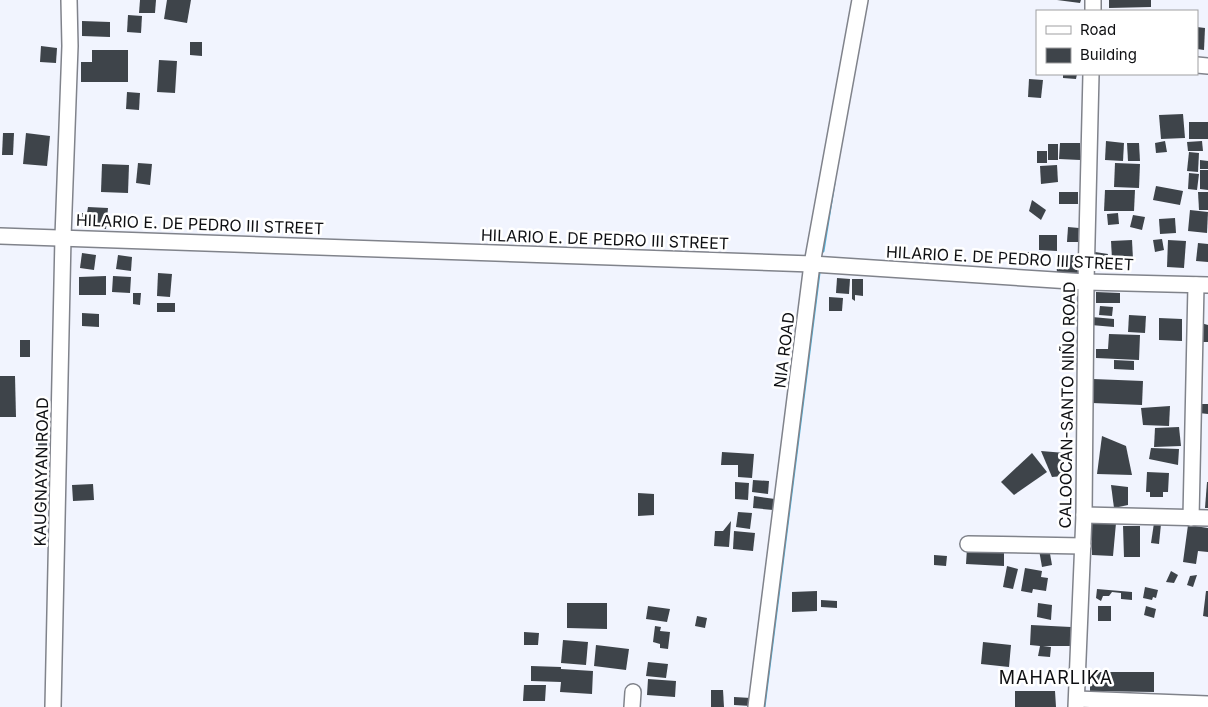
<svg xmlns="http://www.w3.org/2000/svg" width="1208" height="707" viewBox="0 0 1208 707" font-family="Inter,sans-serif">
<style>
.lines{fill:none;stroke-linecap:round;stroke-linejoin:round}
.stream{stroke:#4eb2da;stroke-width:3}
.building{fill:#3e444a}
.minor-casing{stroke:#80838b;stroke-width:18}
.minor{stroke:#fff;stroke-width:15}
.labels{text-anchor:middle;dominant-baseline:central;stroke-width:5;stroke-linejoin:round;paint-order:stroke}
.street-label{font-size:16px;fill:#0f1013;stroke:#fff}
.neighbourhood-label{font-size:18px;letter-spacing:1px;fill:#0f1013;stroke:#fff}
</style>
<rect width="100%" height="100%" fill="#f1f4fe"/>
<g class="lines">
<g class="stream">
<path d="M823 251 834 183"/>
<path d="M764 707 819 273"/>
</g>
</g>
<g class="building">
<path d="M140 0H156L155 13H139Z"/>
<path d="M167 0H191L187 23 164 19Z"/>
<path d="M1057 0H1081L1080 3Z"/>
<path d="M1109 0H1151V7L1109 8Z"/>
<path d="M128 15 142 16 141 33 127 32Z"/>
<path d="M82 21 110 22V37L82 36Z"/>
<path d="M1197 27 1205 28 1204 50 1197 49Z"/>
<path d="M190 42H202V56L190 55Z"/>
<path d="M41 46 57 48 56 63 40 62Z"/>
<path d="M92 50H128V82H81V62H92Z"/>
<path d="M159 60 177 61 175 93 157 92Z"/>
<path d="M1063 74H1077L1076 79 1063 78Z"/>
<path d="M1029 79 1043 80 1041 98 1028 97Z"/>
<path d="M127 92 140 93 139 110 126 109Z"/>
<path d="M1183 114 1185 138 1161 139 1159 115Z"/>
<rect x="1189" y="122" width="19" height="17"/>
<path d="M3 133H14L13 155H2Z"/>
<path d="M26 133 50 136 47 166 23 164Z"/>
<path d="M1106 141 1124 143 1123 161 1105 160Z"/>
<path d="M1165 141 1167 152 1156 153 1155 143Z"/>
<path d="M1202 141 1203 151H1188L1187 142Z"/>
<path d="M1060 143H1080V160L1059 159Z"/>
<path d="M1127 143H1139L1140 161H1128Z"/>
<rect x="1048" y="144" width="10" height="16"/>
<rect x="1037" y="151" width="10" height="12"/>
<path d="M1189 152 1199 153 1198 172 1187 171Z"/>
<path d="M1200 160 1208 161V169H1200Z"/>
<path d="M138 163 152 164 150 185 136 183Z"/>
<path d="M1115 163 1140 164 1139 188 1114 187Z"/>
<path d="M102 164 129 165 128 193 101 192Z"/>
<path d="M1057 165 1058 182 1041 184 1040 166Z"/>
<path d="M1200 170H1208V190L1200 189Z"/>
<path d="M1189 173 1199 174 1197 190 1188 189Z"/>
<path d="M1156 186 1183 191 1180 205 1153 200Z"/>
<path d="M1105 190H1135L1134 211H1104Z"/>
<rect x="1059" y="192" width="19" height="12"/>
<path d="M1198 192H1208V210H1199Z"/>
<path d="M1032 200 1046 210 1041 220 1029 211Z"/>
<path d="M88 207 108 208 106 229 88 227 89 223 82 222V213H87Z"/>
<path d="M1190 210 1208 212 1207 233 1188 231Z"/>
<path d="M1118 213 1119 224 1108 225 1107 214Z"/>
<path d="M1133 215 1145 217 1142 230 1130 227Z"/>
<path d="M1175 218 1176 233 1160 234 1159 219Z"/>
<path d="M1068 227 1079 228 1078 242H1067Z"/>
<path d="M1039 235H1057V251L1039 250Z"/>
<path d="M1162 239 1164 250 1155 252 1153 240Z"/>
<path d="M1132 240 1133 259H1112L1111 241Z"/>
<path d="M1168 240 1186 241 1184 268 1167 267Z"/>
<path d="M1198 243 1208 244V262L1196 261Z"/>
<path d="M1025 252H1039L1040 264H1025Z"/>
<path d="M1095 252 1108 254 1106 263 1094 262Z"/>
<path d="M82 253 96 255 94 270 80 268Z"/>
<path d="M118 255 132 257 131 271 116 269Z"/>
<path d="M1056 255H1079V273H1057Z"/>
<path d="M158 273 172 274 170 297 157 296Z"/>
<path d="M106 276V295H79V277Z"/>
<path d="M113 276 131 277 130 293 112 292Z"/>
<path d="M837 278 850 279 849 294 836 293Z"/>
<path d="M852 279H863V296L855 295V301L852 299Z"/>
<path d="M1096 292 1120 293V303H1096Z"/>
<path d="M133 293H141L140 305 133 304Z"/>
<path d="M829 297 843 298 842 311H829Z"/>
<rect x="157" y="303" width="18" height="9"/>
<path d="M1100 306 1113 307 1112 316 1099 315Z"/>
<path d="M82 313 99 314V327L82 326Z"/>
<path d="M1129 315 1146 316 1145 333 1128 332Z"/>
<path d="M1092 317 1114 319V327L1091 325Z"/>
<path d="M1159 318 1182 319V341L1159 340Z"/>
<path d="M1201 323 1208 325V342H1200Z"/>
<path d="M1109 334 1140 335 1139 360 1096 358V349H1108Z"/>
<rect x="20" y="340" width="10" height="17"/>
<path d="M1114 360 1134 361V370L1114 369Z"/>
<path d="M0 376H15L16 417H0Z"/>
<path d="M1093 379 1143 381 1142 405 1092 403Z"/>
<path d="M1199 404H1208V414L1199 413Z"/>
<path d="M1170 406 1169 426 1143 425 1141 408Z"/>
<path d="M1179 427 1181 446 1154 447 1155 428Z"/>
<path d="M1102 436 1126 446 1132 475 1097 474Z"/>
<rect x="38" y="438" width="9" height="26"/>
<path d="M1151 448 1179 449 1178 465 1149 459Z"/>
<path d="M1041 451 1065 453 1063 476 1052 477Z"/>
<path d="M722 452 754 454 752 478 738 477V465H721Z"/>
<path d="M1032 453 1047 472 1014 495 1001 482Z"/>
<path d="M1147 472 1169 473 1168 492H1163V497H1150V492H1146Z"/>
<path d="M753 480 769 481 768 494 752 492Z"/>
<path d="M735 482 749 483 748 500 735 499Z"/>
<path d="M1207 482H1208V508H1205Z"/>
<path d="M93 484 94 500 73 501 72 485Z"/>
<path d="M1111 485 1128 487V505L1114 508Z"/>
<path d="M638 493 654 494V515L638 516Z"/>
<path d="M754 496 775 499 773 510 753 508Z"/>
<path d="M738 512 752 513 750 529 736 527Z"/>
<path d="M731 521 729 547 714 546 715 531H723Z"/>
<path d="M1092 521 1116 523 1113 556 1092 555Z"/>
<path d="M1154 523 1161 524 1159 544 1151 543Z"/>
<path d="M1188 525 1208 528V552L1198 551 1196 564 1183 562Z"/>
<path d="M1123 526H1140V557H1124Z"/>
<path d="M734 531 755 533 753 551 733 549Z"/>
<path d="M967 548 1004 550V566L966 564Z"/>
<path d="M1049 548 1052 565 1042 567 1039 550Z"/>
<path d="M934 555 947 556 946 566 934 565Z"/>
<path d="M1007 566 1018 569 1013 589 1003 587Z"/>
<path d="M1025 568 1042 571 1041 577 1048 578 1046 591 1033 589 1032 593 1021 591Z"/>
<path d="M1171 571 1178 575 1174 583 1166 582Z"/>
<path d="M1197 575 1193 587 1187 585 1190 576Z"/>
<path d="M1145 587 1158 590 1156 598 1153 597 1152 600 1143 598Z"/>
<path d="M1097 589 1132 592V600L1121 599V593L1112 592 1109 596H1103L1101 601 1096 598Z"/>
<path d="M817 591V611L792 612V592Z"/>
<path d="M1206 591H1208V617L1203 616Z"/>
<path d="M821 600 837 601V608L821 607Z"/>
<path d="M567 603H607V629L567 628Z"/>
<path d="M1038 603 1052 605 1051 620 1037 617Z"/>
<path d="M648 606 670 609 667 622 646 619Z"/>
<rect x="1098" y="606" width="13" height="15"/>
<path d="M1146 606 1156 609 1154 618 1144 615Z"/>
<path d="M697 616 707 618 705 628 695 626Z"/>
<path d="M1031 625 1071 627 1070 646H1043L1051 647 1050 657 1038 656 1040 646 1030 645Z"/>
<path d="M655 626 661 627 660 631 670 632 668 649 660 648V644L653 642Z"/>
<path d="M524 632 539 633 538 645H524Z"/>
<path d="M563 640 588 642 586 665 561 663Z"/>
<path d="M983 642 1011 645 1009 667 981 664Z"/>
<path d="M596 645 629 649 626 670 594 666Z"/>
<path d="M648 662 668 664 666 678 646 676Z"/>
<path d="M531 666 561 667V669L593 671 592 694 560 692 561 682 531 681Z"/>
<path d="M1090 672H1154V692L1090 691Z"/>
<path d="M648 679 676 681 675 697 647 695Z"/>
<path d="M524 685H546L545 701H523Z"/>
<path d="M711 690H723L724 707H711Z"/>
<path d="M1015 691H1055L1056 707H1015Z"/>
<path d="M734 697 751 698V706L734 705Z"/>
</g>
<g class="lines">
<defs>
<g id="minor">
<path d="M1093 11V0"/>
<path d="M1197 65 1208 66"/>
<path d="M0 236 812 264 1086 282 1208 285"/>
<path d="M1084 515 1208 518"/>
<path d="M1191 518 1196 285"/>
<path d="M968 544 1083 546"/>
<path d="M1077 699 1208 704"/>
<path d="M53 707 63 237 70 46 69 0"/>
<path d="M632 707 633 692"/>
<path d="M756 707 812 264 860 0"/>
<path d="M1076 707 1084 515 1086 282 1091 74"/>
</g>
</defs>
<use href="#minor" class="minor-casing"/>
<use href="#minor" class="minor"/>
</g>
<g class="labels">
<g class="street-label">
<text transform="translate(200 224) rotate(2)">HILARIO E. DE PEDRO III STREET</text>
<text transform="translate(605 239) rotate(2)">HILARIO E. DE PEDRO III STREET</text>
<text transform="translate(1010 258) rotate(3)">HILARIO E. DE PEDRO III STREET</text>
<text transform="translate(784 350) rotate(-83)">NIA ROAD</text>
<text transform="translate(1067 405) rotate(-89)">CALOOCAN-SANTO NIÑO ROAD</text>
<text transform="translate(41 472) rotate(-89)">KAUGNAYAN ROAD</text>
</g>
<g class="neighbourhood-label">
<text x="1056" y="677">MAHARLIKA</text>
</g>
</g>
<rect x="1036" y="10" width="162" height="65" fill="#ffffff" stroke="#9f9fa1"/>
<rect x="1046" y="26" width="25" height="8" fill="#ffffff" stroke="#9f9fa1"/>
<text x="1080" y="35" font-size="15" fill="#0f1013">Road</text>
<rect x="1046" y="48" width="25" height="15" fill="#3e444a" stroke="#9f9fa1"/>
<text x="1080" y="60" font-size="15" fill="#0f1013">Building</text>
</svg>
